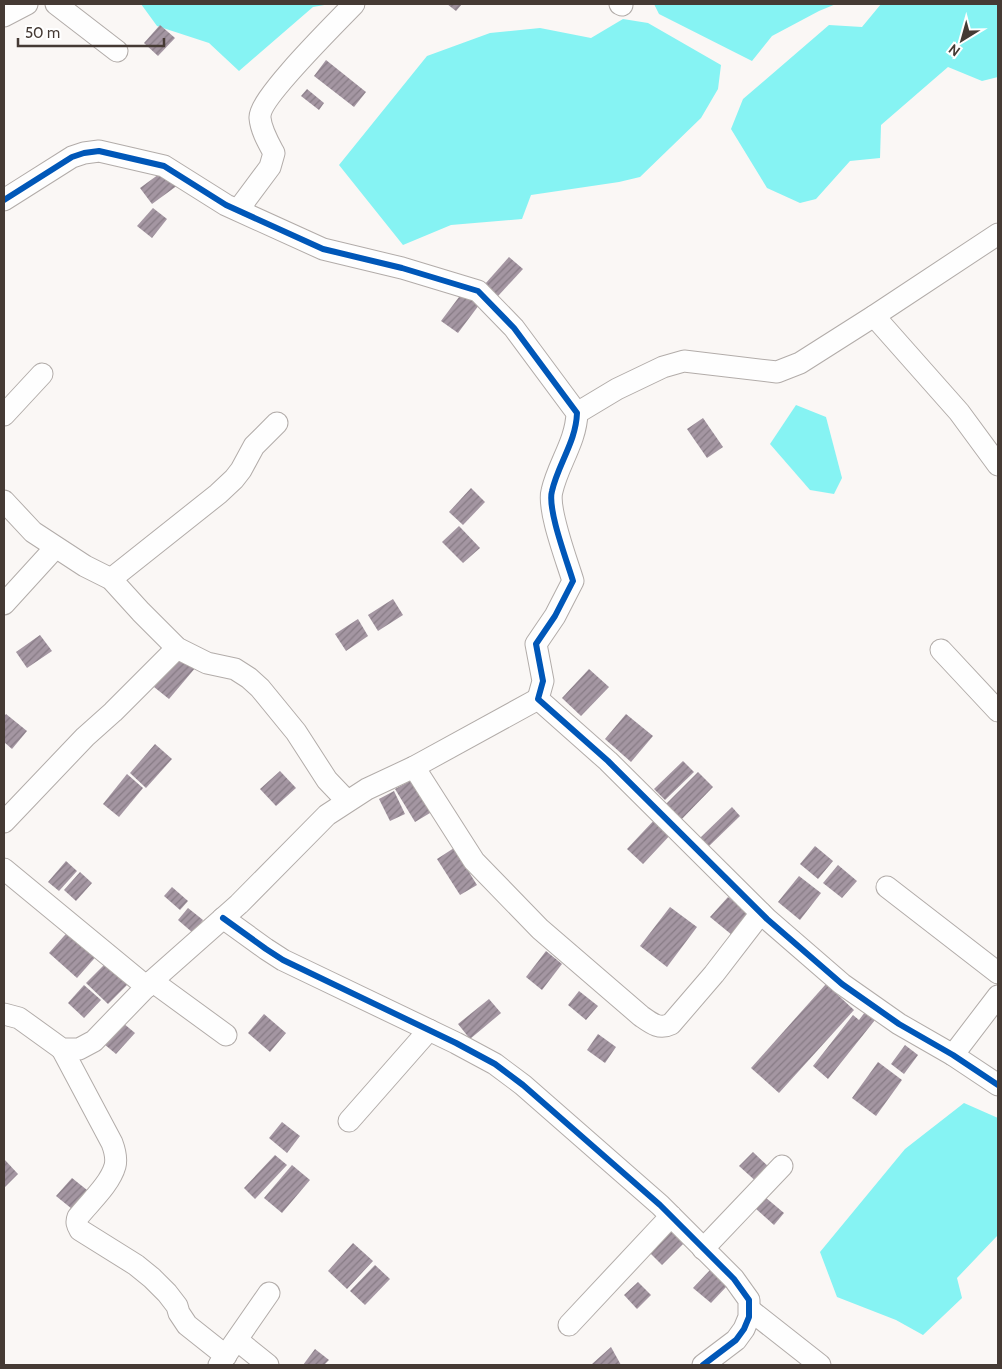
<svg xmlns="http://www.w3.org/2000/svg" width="1002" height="1369" viewBox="0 0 1002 1369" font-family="Cabin,sans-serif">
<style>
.water{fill:#86f3f3}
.building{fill:url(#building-hatch)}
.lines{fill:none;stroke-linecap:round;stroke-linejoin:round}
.minor-casing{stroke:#b2aca9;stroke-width:23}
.minor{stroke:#fefefe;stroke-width:21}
.cycleway-casing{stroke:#fff;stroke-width:9}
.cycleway{stroke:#0057b8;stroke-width:6}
</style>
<defs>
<pattern id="building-hatch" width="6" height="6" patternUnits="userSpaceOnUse" patternTransform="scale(1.25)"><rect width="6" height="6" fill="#a496a2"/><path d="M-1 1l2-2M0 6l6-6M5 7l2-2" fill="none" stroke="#877b85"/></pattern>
</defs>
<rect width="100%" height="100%" fill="#faf7f5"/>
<g class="water">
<path d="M141 4H330L313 7 239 71 209 43 157 26Z"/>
<path d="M654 4H836L819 11 772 36 752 61 659 14Z"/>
<path d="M881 4H998V77L982 81 948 67 881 125 880 158 850 161 816 199 800 203 767 188 731 129 743 99 829 25 862 27Z"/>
<path d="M623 19 648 23 721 65 718 89 701 118 640 177 619 182 531 195 522 219 451 225 403 245 339 165 427 56 490 33 540 28 591 38Z"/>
<path d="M796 405 826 417 842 478 834 494 810 490 770 444Z"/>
<path d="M964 1103 998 1118V1235L957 1278 962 1298 923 1335 896 1320 837 1297 820 1252 905 1149Z"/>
</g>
<g class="building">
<path d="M447 4H462L456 11Z"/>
<path d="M160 25 175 38 158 56 144 43Z"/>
<path d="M326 60 366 92 354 107 314 76Z"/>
<path d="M307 89 324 103 319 110 301 96Z"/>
<path d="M166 169 178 185 152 204 140 188Z"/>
<path d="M153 208 167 219 152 238 137 226Z"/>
<path d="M509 257 523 269 498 296 485 284Z"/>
<path d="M465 289 482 301 458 333 441 321Z"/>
<path d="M703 418 723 447 707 458 687 429Z"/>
<path d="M471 488 485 502 463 525 449 512Z"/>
<path d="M459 526 480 548 463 563 442 542Z"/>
<path d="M393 599 403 615 378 631 368 615Z"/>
<path d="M358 619 368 636 346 651 335 634Z"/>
<path d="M40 635 52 651 27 668 16 652Z"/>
<path d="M182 655 196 667 169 699 154 687Z"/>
<path d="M589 669 609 687 581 716 562 698Z"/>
<path d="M6 714 27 731 12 749 4 742V717Z"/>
<path d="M626 714 653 736 631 762 605 739Z"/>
<path d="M155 744 172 759 146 788 130 773Z"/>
<path d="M683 761 694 772 665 800 654 789Z"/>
<path d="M280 771 296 788 276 806 260 789Z"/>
<path d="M698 772 713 787 679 822 664 806Z"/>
<path d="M127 774 143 788 119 817 103 804Z"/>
<path d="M415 778 435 810 415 822 395 789Z"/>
<path d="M394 791 405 814 390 821 379 799Z"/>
<path d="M732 807 740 816 707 848 699 839Z"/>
<path d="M657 817 673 832 643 864 627 849Z"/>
<path d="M815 846 833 861 818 879 800 864Z"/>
<path d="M454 848 477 885 460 895 437 859Z"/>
<path d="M66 861 77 871 59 891 48 882Z"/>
<path d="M838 865 857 881 842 898 823 883Z"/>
<path d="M80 872 92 883 76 901 64 890Z"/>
<path d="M799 876 821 893 800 920 778 902Z"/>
<path d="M172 887 188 901 180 910 164 896Z"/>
<path d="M728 897 749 914 732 935 710 917Z"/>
<path d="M670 907 697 927 667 967 640 946Z"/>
<path d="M188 908 203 920 193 933 178 920Z"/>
<path d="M72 927 100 952 77 978 49 953Z"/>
<path d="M546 951 562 964 542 990 526 977Z"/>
<path d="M110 959 132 980 108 1004 86 983Z"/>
<path d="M826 984 854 1010 779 1093 751 1068Z"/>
<path d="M84 985 101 1000 84 1018 68 1003Z"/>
<path d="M579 991 598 1006 586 1020 568 1005Z"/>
<path d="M489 999 501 1013 470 1039 458 1024Z"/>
<path d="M865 1012 875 1020 828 1079 813 1066 853 1015 859 1020Z"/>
<path d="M264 1014 286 1033 270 1052 248 1033Z"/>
<path d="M123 1023 135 1033 116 1054 104 1044Z"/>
<path d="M598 1034 616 1047 605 1063 587 1050Z"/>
<path d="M905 1045 918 1055 904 1074 891 1064Z"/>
<path d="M878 1062 902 1080 876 1116 852 1098Z"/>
<path d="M282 1122 300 1136 287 1153 269 1138Z"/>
<path d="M753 1152 772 1170 759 1184 739 1166Z"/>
<path d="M275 1155 287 1165 255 1199 244 1188Z"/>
<path d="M4 1159 18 1174 4 1188Z"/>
<path d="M292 1165 310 1180 282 1213 264 1198Z"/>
<path d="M72 1178 92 1194 77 1213 56 1196Z"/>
<path d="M765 1197 784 1213 774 1225 755 1208Z"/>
<path d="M671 1229 685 1242 662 1265 649 1252Z"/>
<path d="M353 1243 373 1261 347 1289 328 1271Z"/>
<path d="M375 1265 390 1279 365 1305 350 1291Z"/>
<path d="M710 1270 727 1286 711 1303 693 1288Z"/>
<path d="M638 1282 651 1295 637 1309 624 1295Z"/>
<path d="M611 1347 621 1365H594L592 1364Z"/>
<path d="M315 1349 329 1360 324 1365H303Z"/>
</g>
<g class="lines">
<defs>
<g id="minor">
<path d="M56 4 117 51"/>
<path d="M620 4 622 5"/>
<path d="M4 16 27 4"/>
<path d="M4 200 72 157 84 153 99 151 164 166 226 205 323 249 402 268 478 291 514 328 577 413C576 442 558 464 552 491 547 509 567 561 573 581L555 616 536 644 543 681 538 699 608 761 767 919 842 984 899 1024 953 1055 998 1085"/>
<path d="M238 210 270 167 274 153C268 142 261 130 260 118 258 99 338 21 354 4"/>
<path d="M874 316 959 412 998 465"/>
<path d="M577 413 617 389 663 367 684 361 777 372 800 363 874 316 998 234"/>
<path d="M4 415 42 374"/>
<path d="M4 501 33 532 85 566 111 579 141 612 177 648 207 663 235 669 249 678 260 688 296 732 327 780 347 801"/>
<path d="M111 579 218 494 234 479 241 470 254 446 277 423"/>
<path d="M4 604 55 548"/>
<path d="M941 650 998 711"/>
<path d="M414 767 474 861 540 929 641 1016C651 1023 659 1030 671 1024L714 974 761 913"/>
<path d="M4 822 85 737 113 712 177 648"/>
<path d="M4 869 147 987"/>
<path d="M887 887 998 973"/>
<path d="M223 918 266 949 283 960 456 1043 495 1064 523 1085 660 1205 734 1279 749 1300V1317L744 1329 736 1340 703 1365"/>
<path d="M152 981 226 1035"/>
<path d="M4 1014 19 1018 62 1049H79L94 1041 152 981 239 904 327 815 367 789 414 767 538 699"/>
<path d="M62 1049 112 1143C115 1151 117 1158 115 1166 110 1184 90 1202 78 1217 76 1222 77 1225 80 1230L136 1265 152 1278 167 1293 177 1306 179 1313 187 1325 226 1356"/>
<path d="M953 1055 998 996"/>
<path d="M349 1121 429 1030"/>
<path d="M703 1249 782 1166"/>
<path d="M750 1310 820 1365"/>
<path d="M569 1325 671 1216"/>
<path d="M237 1340 268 1365"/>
<path d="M219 1365 269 1293"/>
</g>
</defs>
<use href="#minor" class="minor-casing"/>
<use href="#minor" class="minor"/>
<defs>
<g id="cycleway">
<path d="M4 200 72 157 84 153 99 151 164 166 226 205 323 249 402 268 478 291 514 328 577 413C576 442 558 464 552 491 547 509 567 561 573 581L555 616 536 644 543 681 538 699 608 761 767 919 842 984 899 1024 953 1055 998 1085"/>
<path d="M223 918 266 949 283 960 456 1043 495 1064 523 1085 660 1205 734 1279 749 1300V1317L744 1329 736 1340 703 1365"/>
</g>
</defs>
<use href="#cycleway" class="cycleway-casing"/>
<use href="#cycleway" class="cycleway"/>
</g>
<rect width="1002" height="1369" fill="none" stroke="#453a34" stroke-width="10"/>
<g transform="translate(962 40) rotate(217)" stroke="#ffffff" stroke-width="4" paint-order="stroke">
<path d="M0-4L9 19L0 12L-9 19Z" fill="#453a34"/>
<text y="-8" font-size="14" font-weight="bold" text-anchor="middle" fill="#453a34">N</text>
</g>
<path d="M18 38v8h146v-8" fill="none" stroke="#453a34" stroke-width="2.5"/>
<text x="25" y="38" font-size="15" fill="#453a34" stroke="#ffffff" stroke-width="4" paint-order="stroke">50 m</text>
</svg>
